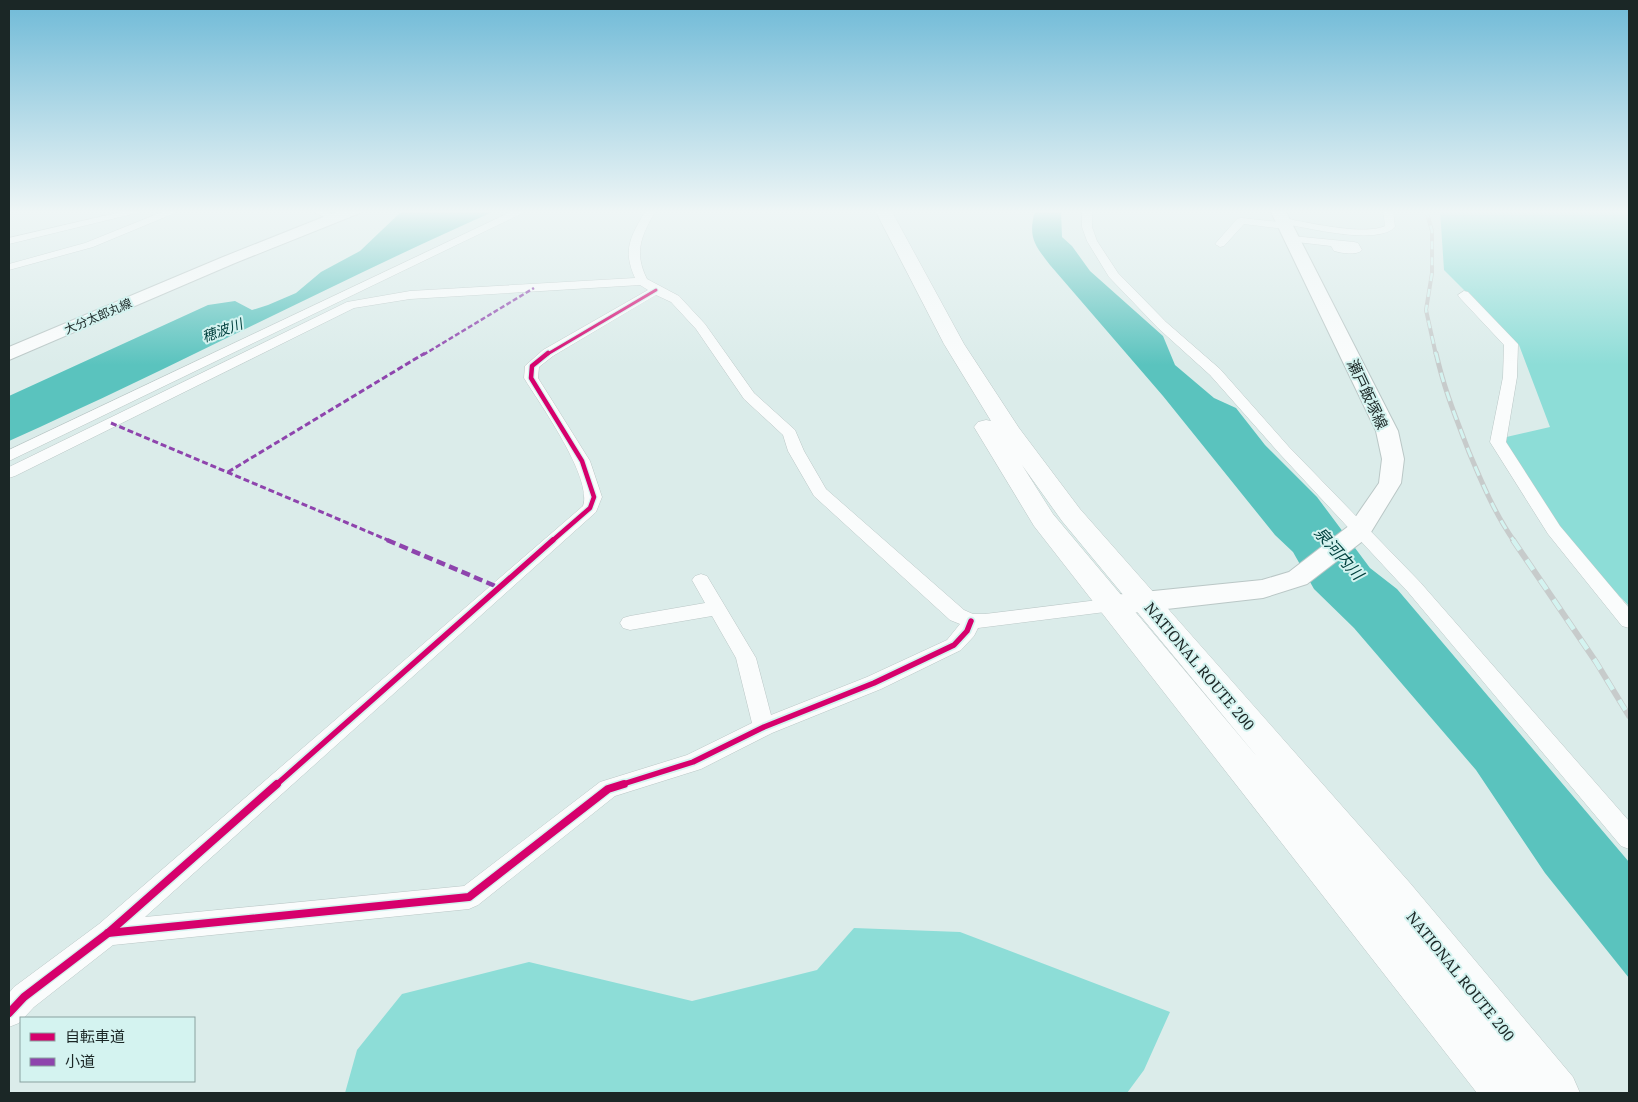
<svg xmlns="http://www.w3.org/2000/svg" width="1638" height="1102" viewBox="0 0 1638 1102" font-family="'Noto Serif','Noto Sans JP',serif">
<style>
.forest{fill:#8dddd7}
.water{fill:#5ac3be}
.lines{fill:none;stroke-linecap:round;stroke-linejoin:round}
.minor-casing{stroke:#bac7c6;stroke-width:1}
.secondary-casing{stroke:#bac7c6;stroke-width:2}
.trunk-casing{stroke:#bac7c6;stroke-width:1}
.minor{fill:#fafcfc;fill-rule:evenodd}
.secondary{fill:#fafcfc;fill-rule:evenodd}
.trunk{fill:#fafcfc;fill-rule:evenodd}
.rail-far2-casing{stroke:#c7cbcb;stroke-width:4}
.rail-far1-casing{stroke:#c7cbcb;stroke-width:5}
.rail-casing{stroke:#c7cbcb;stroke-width:6}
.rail-far2{stroke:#d4f3f0;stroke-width:2.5;stroke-dasharray:8;stroke-linecap:butt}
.rail-far1{stroke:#d4f3f0;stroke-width:3;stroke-dasharray:10;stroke-linecap:butt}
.rail{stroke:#d4f3f0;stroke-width:4.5;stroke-dasharray:12;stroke-linecap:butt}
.quiet-far2{stroke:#8e44ad;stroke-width:2.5;stroke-dasharray:5 2.5;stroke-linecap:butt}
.quiet-far1{stroke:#8e44ad;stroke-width:3;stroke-dasharray:6 3;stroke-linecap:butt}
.quiet{stroke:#8e44ad;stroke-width:4.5;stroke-dasharray:9 4.5;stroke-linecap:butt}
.cycleway-far3-casing{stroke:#d4f3f0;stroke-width:5}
.cycleway-far2-casing{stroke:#d4f3f0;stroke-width:7}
.cycleway-far1-casing{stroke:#d4f3f0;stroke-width:9}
.cycleway-casing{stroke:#d4f3f0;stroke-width:11}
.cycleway-far3{stroke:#d6006c;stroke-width:3}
.cycleway-far2{stroke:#d6006c;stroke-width:4.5}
.cycleway-far1{stroke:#d6006c;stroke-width:5.5}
.cycleway{stroke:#d6006c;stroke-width:8}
.labels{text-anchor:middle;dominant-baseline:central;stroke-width:4;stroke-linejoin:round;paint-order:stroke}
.far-street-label{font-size:12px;fill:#1b2726;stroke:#d4f3f0}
.far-water-label{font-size:14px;font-style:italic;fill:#03423f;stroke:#d4f3f0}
.street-label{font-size:15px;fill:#1b2726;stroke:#d4f3f0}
.water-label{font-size:16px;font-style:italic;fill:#03423f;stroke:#d4f3f0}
</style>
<rect width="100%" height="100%" fill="#dbecea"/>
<g class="forest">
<path d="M1440 210H1629V606L1567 541 1502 438 1550 427 1519 345 1444 270Z"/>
<path d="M854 928 960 932 1170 1012 1144 1070 1127 1093H345L357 1050 402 994 529 962 692 1001 817 970Z"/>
</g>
<g class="water">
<path d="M403 210H497C332 283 173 368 9 441V396L208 305 235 301 252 310 268 305 296 293 321 272 360 251Z"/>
<path d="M1035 210H1061L1062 237 1072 246 1090 271 1163 336 1175 365 1214 398 1236 408 1265 445 1317 497 1370 568 1397 589 1629 862V978L1545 873 1476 770 1354 628 1314 589 1293 552 1275 535 1163 396 1050 265C1034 244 1028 238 1035 210Z"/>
</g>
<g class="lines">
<defs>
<g id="minor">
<path d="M129 210H149L9 244V238Z"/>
<path d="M167 210H182L93 247 9 270V264L85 243Z"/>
<path d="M310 210H325L339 218 338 220H330Z"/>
<path d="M515 210H529L9 461V450Z"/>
<path d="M646 210H656C642 235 633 251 647 279L679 296 705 324 754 393 795 430 804 451 826 489 964 610 973 614H985L1114 598 1121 600 1123 605 1121 610 978 628 974 636 961 650 881 689 772 733 701 769 615 796 478 905 469 909 113 945 34 1007 19 1023 9 1027V993L14 987 99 924 583 506C593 478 540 404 524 378L525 366 543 350 648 290 640 285 410 299 354 308 15 476 9 478V467L347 302 410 291 635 278C622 249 631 236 646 210ZM656 295 671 302 696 329 744 399 783 435 788 451 814 496 950 620 960 624 947 640 867 677 771 715 756 658 707 576 701 574 695 576 692 580 705 603 630 616 623 618 620 623 623 628 630 630 712 616 736 658 752 723 687 755 600 782 464 886 145 917 596 512 602 497 590 461 538 378 539 367 553 356Z"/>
<path d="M1082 210H1092V227L1097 241 1118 273 1166 322 1220 369 1289 447 1420 582 1629 821V849L1621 846 1408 592 1279 453 1210 375 1158 328 1109 277 1087 241 1082 227Z"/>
<path d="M1383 210H1393L1395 227C1378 245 1313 229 1290 225L1289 228 1285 229 1244 224 1224 246 1220 247 1215 244 1237 219 1241 218 1279 222V219L1283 218C1306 222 1364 236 1385 226Z"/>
<path d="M1292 236 1354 242 1358 243 1362 250C1356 256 1342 253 1334 251L1331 246 1288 241 1287 239 1288 237Z"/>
<path d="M1464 291 1468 292 1518 344 1517 377 1506 442 1560 526 1629 608V628L1622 626 1548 534 1490 442 1503 377 1504 345 1460 298 1458 295Z"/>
</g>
<g id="secondary">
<path d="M341 210H362L360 213 235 263 9 360V347L223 257Z"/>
<path d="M1270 210H1285L1398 431 1404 459 1401 483 1368 537 1307 584 1263 598 1114 615 1105 612 1101 605 1105 598 1114 595 1262 580 1289 572 1350 525 1379 483 1382 459 1376 431Z"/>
</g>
<path id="trunk" d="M875 210H891L964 344 1019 428 1080 509 1410 883 1573 1077 1580 1093H1477L1034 526 974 427 978 422 986 420 991 421 944 344ZM1022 465 1062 521 1259 759 1053 514Z"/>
</defs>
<use href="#minor" class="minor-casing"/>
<use href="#secondary" class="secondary-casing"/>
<use href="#trunk" class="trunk-casing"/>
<use href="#minor" class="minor"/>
<use href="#secondary" class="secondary"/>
<use href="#trunk" class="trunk"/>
<defs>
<path id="rail-far2" d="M1426 210 1432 231V273L1426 310 1436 355"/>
<path id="rail-far1" d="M1436 353C1444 389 1456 418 1469 452 1482 483 1495 514 1514 541"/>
<path id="rail" d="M1513 540 1596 662 1629 716"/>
</defs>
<use href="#rail-far2" class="rail-far2-casing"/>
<use href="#rail-far1" class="rail-far1-casing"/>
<use href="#rail" class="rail-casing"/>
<use href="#rail-far2" class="rail-far2"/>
<use href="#rail-far1" class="rail-far1"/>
<use href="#rail" class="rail"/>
<path class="quiet-far2" d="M423 355 534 288"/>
<g class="quiet-far1">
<path d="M111 423 390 541"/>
<path d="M228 472 425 353"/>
</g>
<path class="quiet" d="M387 540 500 588"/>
<defs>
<path id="cycleway-far3" d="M546 355 656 290"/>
<path id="cycleway-far2" d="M548 353 532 366 531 378 582 461 594 497 590 508 552 541"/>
<g id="cycleway-far1">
<path d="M276 785 553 540"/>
<path d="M620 785 693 762 764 727 874 683 954 645 967 631 971 621"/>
</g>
<g id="cycleway">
<path d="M108 933 469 897 608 789 624 784"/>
<path d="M9 1013 24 997 108 933 277 784"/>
</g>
</defs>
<use href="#cycleway-far3" class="cycleway-far3-casing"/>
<use href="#cycleway-far2" class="cycleway-far2-casing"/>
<use href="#cycleway-far1" class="cycleway-far1-casing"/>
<use href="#cycleway" class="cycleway-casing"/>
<use href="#cycleway-far3" class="cycleway-far3"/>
<use href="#cycleway-far2" class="cycleway-far2"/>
<use href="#cycleway-far1" class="cycleway-far1"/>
<use href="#cycleway" class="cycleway"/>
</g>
<linearGradient id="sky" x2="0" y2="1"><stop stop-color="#6fbad7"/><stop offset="0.58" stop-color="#eff6f6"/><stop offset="1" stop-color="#eff6f6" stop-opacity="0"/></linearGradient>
<rect width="1638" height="365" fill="url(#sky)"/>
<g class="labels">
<g class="far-street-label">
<text transform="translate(98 316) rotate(-23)">大分太郎丸線</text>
</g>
<g class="far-water-label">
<text transform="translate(222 330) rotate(-20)">穂波川</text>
</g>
<g class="street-label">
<text transform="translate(1368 394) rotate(65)">瀬戸飯塚線</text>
<text transform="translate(1200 666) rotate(50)">NATIONAL ROUTE 200</text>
<text transform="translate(1461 976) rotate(51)">NATIONAL ROUTE 200</text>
</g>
<g class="water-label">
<text transform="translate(1339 553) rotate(48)">泉河内川</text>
</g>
</g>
<rect width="1638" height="1102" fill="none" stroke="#1b2726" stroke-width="20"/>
<rect x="20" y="1017" width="175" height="65" fill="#d4f3f0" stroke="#8aa19f"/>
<rect x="30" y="1033" width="25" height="8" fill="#d6006c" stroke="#8aa19f"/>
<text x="65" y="1042" font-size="15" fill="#1b2726">自転車道</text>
<rect x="30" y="1058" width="25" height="8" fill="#8e44ad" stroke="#8aa19f"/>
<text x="65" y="1067" font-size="15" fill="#1b2726">小道</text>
</svg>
